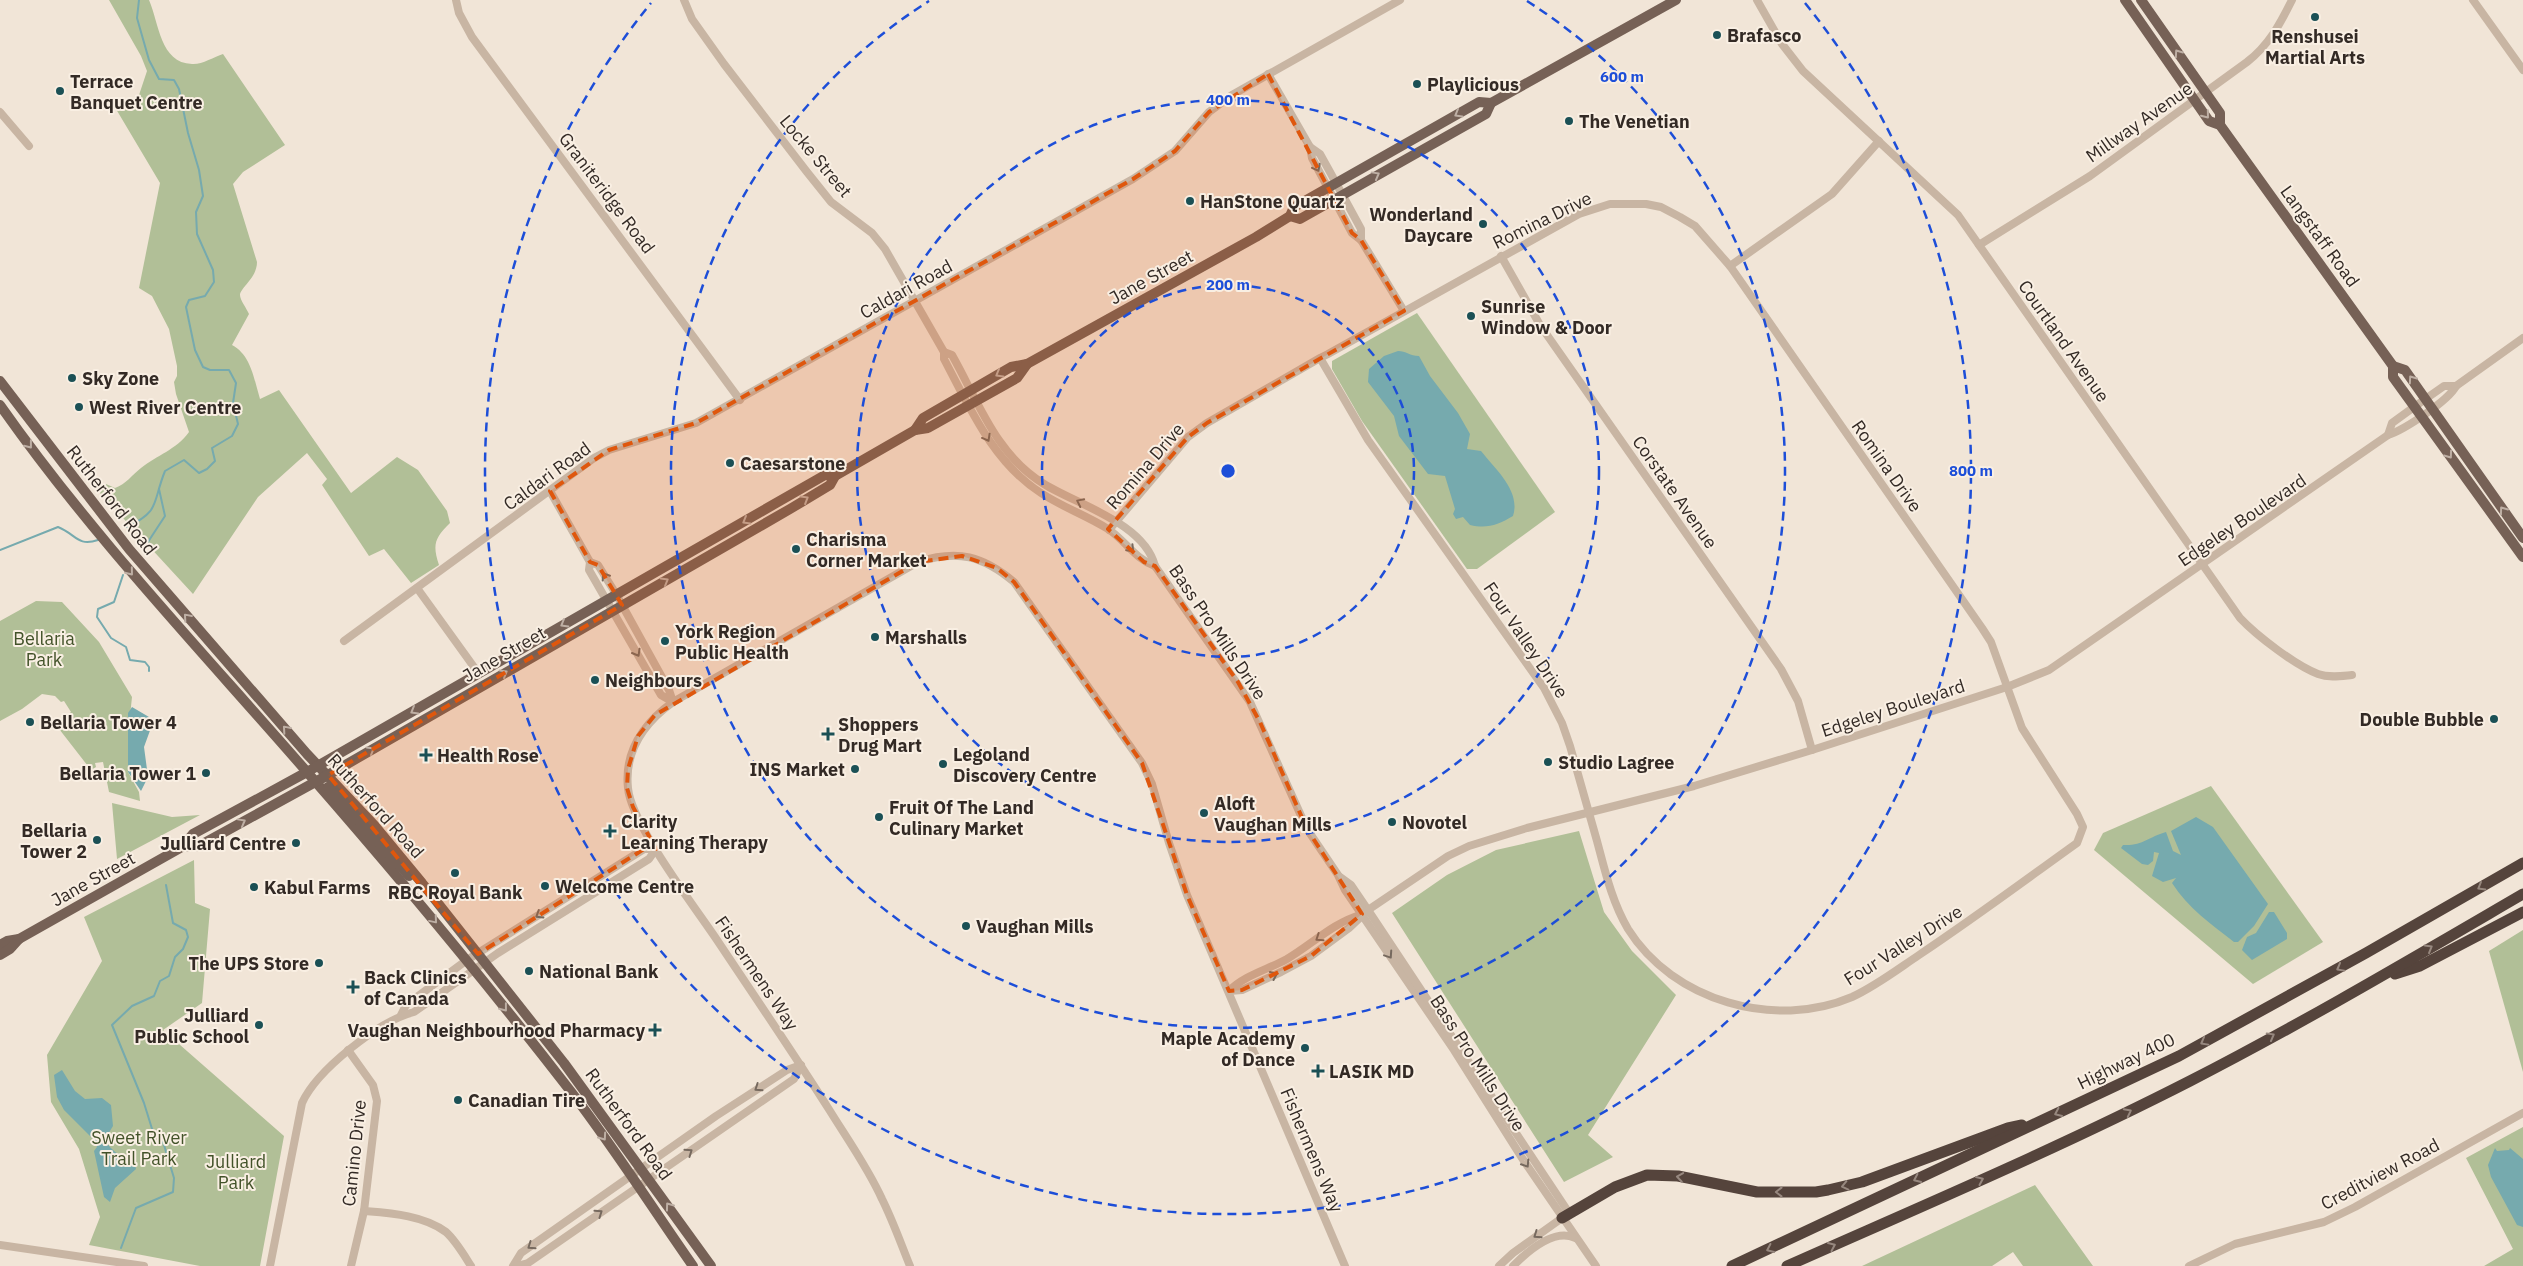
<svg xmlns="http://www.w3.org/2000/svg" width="2523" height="1266" viewBox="0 0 2523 1266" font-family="'IBM Plex Sans',sans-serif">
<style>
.green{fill:#b1bf97}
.water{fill:#76aaae}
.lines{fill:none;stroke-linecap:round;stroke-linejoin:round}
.stream{stroke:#76aaae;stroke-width:2}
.minor{stroke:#c8b5a3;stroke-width:8}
.major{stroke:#766156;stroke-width:10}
.highway{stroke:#55443c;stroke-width:11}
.oneway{stroke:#beafa4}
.oneway2{stroke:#76695e}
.oneway3{stroke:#97887f}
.marked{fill:#df570d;fill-opacity:0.2;stroke:#df570d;stroke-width:4;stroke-dasharray:10 6;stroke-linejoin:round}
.ring{fill:none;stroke:#1d4ed8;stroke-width:2.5;stroke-dasharray:9 6}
.poi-dot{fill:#1b5055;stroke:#f9efe3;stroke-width:2}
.labels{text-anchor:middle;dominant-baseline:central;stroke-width:4;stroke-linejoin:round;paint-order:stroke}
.poi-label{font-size:18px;font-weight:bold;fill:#332a25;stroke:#f9efe3;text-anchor:start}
.street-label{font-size:18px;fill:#332a25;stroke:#f9efe3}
.park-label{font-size:18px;fill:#425229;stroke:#f9efe3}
.centre{fill:#1d4ed8;stroke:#f9efe3;stroke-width:2.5}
.ring-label{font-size:15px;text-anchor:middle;font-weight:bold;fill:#1d4ed8;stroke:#f9efe3;stroke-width:4;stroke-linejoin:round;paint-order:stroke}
</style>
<rect width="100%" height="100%" fill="#f1e5d7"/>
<g class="green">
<path d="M109 0H149C159 23 160 63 192 64 201 65 214 57 223 54L285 145 243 172 233 184 257 262C257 278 240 288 240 295 240 300 247 309 249 314L232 345C251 355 254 379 260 399L279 390 351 493 397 457 418 470 447 511 450 523C435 538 432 544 439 565L411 583 384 549 369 556 322 485 327 479 307 453 258 497 193 594 100 493 106 484 115 488C126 484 132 475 141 468 157 455 176 450 189 432L176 394 174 382 177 376V366L169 329 152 296 139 288 160 183 116 109 139 95 147 71 141 56Z"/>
<path d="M1417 313 1555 512 1477 569H1467L1362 421 1332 369V361Z"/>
<path d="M36 601 62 602 99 642 132 697 128 735V772L139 792 140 801 109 792 103 762 95 763 96 767 91 770 56 725 71 712 64 701 61 702 55 696 42 694 22 709 0 721V621Z"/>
<path d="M2211 786 2323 942 2253 984 2094 850 2103 833Z"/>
<path d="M112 803 172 817 200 815 117 859Z"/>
<path d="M1579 831 1604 912 1632 951 1676 995 1588 1135 1613 1157 1564 1182 1392 913 1447 875 1496 850Z"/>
<path d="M194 860 195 903 210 909 202 1003 163 1030 284 1136 260 1266H200L89 1245 100 1217 79 1149 51 1102 47 1055 102 961 84 917Z"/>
<path d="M2523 930V1072L2489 951Z"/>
<path d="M2523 1127V1266H2484L2513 1249 2466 1158Z"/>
<path d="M2035 1185 2093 1266H2023L2013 1252 1992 1266H1862Z"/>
</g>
<g class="water">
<path d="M1398 351C1406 351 1410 356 1419 356L1430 376 1458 413 1470 434 1467 449 1481 451C1496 470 1521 491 1513 516 1498 525 1487 529 1470 525L1463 517 1456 519 1453 514 1455 509 1445 476 1428 474 1399 436 1394 416 1368 382 1369 369 1384 356Z"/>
<path d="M132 707 149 717 152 725 144 747 148 777 141 791 128 772V713Z"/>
<path d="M2196 817 2213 827 2268 904 2254 926 2238 942H2234C2211 924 2188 908 2172 883L2176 878 2163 882 2152 876 2159 853 2154 852 2153 861 2148 865 2142 864 2121 848 2123 845C2143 846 2148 837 2166 832L2173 851 2181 855 2171 831Z"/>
<path d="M2269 912H2274L2287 933V939L2252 960 2242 950 2247 937 2256 933Z"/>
<path d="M62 1070 75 1091 85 1099 102 1098 111 1105 113 1126 105 1139C107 1142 109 1147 112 1149 120 1158 134 1156 136 1169L115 1188 110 1202 104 1197 94 1151 97 1147 95 1141 64 1110 57 1097 54 1075Z"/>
<path d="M2495 1148 2497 1151 2509 1150 2510 1148 2523 1159V1227L2517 1225 2491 1177 2488 1165Z"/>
</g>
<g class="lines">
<g class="stream">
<path d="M127 527C161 511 152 503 165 471L184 460 199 473 207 469 215 461 212 448 232 436 238 424 233 403 236 383 229 370H210L203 367 195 350 186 307 189 300 205 296 214 282 213 270 197 234 196 212 203 196 199 170 188 133 179 89 174 80 159 79 149 60 137 18 139 0"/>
<path d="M144 548 165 516 159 489"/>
<path d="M0 550 58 527C76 534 77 547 98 540"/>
<path d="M123 575 114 602 98 609 97 617 111 638 126 647 130 660 145 662 149 667V671"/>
<path d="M121 1248 136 1208 173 1192 174 1178 164 1145 161 1137 153 1132 144 1103 112 1025 132 1006 154 996 160 981 169 976 175 957 183 949 188 937 186 930 173 923 166 885"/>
</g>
<g class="minor">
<path d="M456 0 459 13 472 37 740 400"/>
<path d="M684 0 692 19 724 64 807 172 831 202 872 233 885 249 944 352V359C970 408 993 462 1041 493 1062 507 1086 515 1108 529 1125 540 1135 559 1155 566"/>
<path d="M1757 0 1782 44 1803 71 1958 215 2240 618C2256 635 2296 666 2318 674 2329 678 2341 676 2352 675"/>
<path d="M2473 0 2523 70"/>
<path d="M1268 74 1310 147 1312 158 1352 233 1361 240 1404 311"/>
<path d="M0 112 29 146"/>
<path d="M1310 147 1320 154 1330 172 1361 229V240"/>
<path d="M1979 245 2090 176 2247 62C2269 45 2280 24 2292 0"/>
<path d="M1501 256 1540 325 1781 669 1798 701 1812 750"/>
<path d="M1730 266 1832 194 1879 141"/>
<path d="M944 352 952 355C978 401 996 455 1044 484 1078 505 1144 523 1155 566L1250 702 1307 829 1338 875 1345 890 1454 1050 1524 1161 1596 1266"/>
<path d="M2388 435 2392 423 2414 407 2444 386H2456"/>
<path d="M550 491 590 562 589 570 661 695 673 702"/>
<path d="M1109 530 1188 437 1207 423 1320 358 1328 354 1579 214 1610 204H1646L1661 207 1680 217 1695 226 1730 266 1982 628 1991 642 2022 728 2077 814 2083 827 2077 843C2024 881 1973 919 1919 955 1898 969 1876 986 1852 997 1775 1030 1673 1001 1628 929 1612 902 1605 871 1597 841 1588 809 1579 778 1570 746L1562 723 1544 688 1368 440 1320 358"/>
<path d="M590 562 598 565 616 594 669 690 673 702"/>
<path d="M417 588 479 674"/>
<path d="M344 641 594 458 609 450 696 423 1133 179 1175 151 1209 112 1232 95 1400 0"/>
<path d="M1340 877 1351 885 1368 910 1569 1213"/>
<path d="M1229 991 1242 990 1281 972 1311 956 1349 928 1368 910 1448 856 1469 846 1527 828 1694 786 1812 750 2007 687 2049 670 2388 435C2404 430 2448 401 2456 386L2523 338"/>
<path d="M1229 991C1245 975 1267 970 1287 959 1311 945 1333 923 1360 915"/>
<path d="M401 1015 406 1005 467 960 644 849H656"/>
<path d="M348 1050 373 1085 377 1101 364 1211 351 1266"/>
<path d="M364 1211C389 1213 424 1215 446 1232 456 1241 464 1255 471 1266"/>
<path d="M0 1245 144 1266"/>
<path d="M270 1266 302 1103C317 1070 379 1021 414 1012L498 953 649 859 656 849"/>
<path d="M513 1266 521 1253 716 1116 787 1070 801 1065"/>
<path d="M517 1266 528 1263 794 1079 801 1065"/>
<path d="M910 1266C901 1244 893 1221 882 1199 868 1168 848 1140 830 1111 794 1054 755 997 717 940 695 907 631 824 628 788 624 750 644 723 673 702L918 562C958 549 983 556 1014 582L1142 763 1152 784 1169 843 1187 895 1345 1266"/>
<path d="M1499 1266 1513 1253 1562 1218"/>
<path d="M1513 1266C1528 1251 1554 1228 1575 1238"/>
<path d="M2189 1266 2235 1244 2324 1222 2355 1207 2523 1113"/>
</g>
<g class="major">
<path d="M2125 0 2209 121 2220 125 2393 366V377L2523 557"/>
<path d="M2141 0 2220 113V125"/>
<path d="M1290 216 1300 219 1486 114 1491 103"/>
<path d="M2393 366 2405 370 2523 538"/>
<path d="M0 381 129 549 307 754 374 825 422 883 564 1063 711 1266"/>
<path d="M0 405C92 536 202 651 307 772 398 876 487 983 572 1093 615 1149 653 1209 693 1266"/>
<path d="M915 430 923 418 1011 367 1027 364 1256 237 1290 216 1294 207 1479 102 1491 103 1676 0"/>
<path d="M328 787 409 876"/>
<path d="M182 847 199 846 328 775 790 509 830 485 835 476 915 430 928 428 1017 378 1027 364"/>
<path d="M0 945 7 941 19 939"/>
<path d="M0 955 10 949 19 939 182 847 193 834 307 772 825 475 835 476"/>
</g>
<g class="highway">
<path d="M2395 974 2420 966 2523 912"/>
<path d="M1562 1218 1615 1187 1647 1175 1678 1176 1757 1192H1816L1828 1190 1862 1182 2008 1128 2022 1125"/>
<path d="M1732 1266 2179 1056 2366 953 2523 863"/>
<path d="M1787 1266C1922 1206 2059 1148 2190 1081 2303 1023 2413 958 2523 894"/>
</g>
</g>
<defs><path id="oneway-chevron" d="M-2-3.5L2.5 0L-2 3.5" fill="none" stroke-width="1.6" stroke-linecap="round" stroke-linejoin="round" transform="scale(1.25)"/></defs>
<g class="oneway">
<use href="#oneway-chevron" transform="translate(2178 53) rotate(-125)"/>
<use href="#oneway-chevron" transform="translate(1458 114) rotate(150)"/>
<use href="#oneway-chevron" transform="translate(2206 115) rotate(51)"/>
<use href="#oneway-chevron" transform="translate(1376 175) rotate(-29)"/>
<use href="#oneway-chevron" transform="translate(999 374) rotate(150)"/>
<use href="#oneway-chevron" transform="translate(2412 379) rotate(-125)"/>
<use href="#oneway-chevron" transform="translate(29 445) rotate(52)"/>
<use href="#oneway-chevron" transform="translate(2449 455) rotate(54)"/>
<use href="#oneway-chevron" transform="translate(805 499) rotate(-31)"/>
<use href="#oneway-chevron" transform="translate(2503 510) rotate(-126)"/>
<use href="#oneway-chevron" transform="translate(746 521) rotate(150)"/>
<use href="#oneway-chevron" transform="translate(130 572) rotate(51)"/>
<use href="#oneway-chevron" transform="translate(665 581) rotate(-30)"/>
<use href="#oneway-chevron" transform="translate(187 617) rotate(-131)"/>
<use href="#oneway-chevron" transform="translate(564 624) rotate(150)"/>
<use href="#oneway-chevron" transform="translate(504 673) rotate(-30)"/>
<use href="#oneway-chevron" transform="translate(414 711) rotate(150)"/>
<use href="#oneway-chevron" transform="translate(286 729) rotate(-131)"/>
<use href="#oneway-chevron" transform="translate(371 750) rotate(-30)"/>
<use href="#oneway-chevron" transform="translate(242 822) rotate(-29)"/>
<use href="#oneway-chevron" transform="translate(434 920) rotate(50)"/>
<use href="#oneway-chevron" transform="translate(504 1008) rotate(52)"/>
<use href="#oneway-chevron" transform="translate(603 1137) rotate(55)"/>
<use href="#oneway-chevron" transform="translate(669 1206) rotate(-126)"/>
</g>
<g class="oneway2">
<use href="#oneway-chevron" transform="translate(1317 168) rotate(62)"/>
<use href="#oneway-chevron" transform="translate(987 438) rotate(61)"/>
<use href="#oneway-chevron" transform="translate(1080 502) rotate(-154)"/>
<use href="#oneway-chevron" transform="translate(1131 549) rotate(46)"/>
<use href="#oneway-chevron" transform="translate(605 576) rotate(-123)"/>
<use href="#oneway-chevron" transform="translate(637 653) rotate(60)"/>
<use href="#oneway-chevron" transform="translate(539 915) rotate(148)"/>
<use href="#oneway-chevron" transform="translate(1319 938) rotate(146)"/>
<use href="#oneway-chevron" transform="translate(1389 955) rotate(56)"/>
<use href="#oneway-chevron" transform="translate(1274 975) rotate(-24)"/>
<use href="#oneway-chevron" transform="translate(758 1088) rotate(146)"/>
<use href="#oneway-chevron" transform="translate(689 1152) rotate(-35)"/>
<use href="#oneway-chevron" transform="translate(1526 1164) rotate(57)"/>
<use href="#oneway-chevron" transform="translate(599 1213) rotate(-35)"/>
<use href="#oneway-chevron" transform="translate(1537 1235) rotate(145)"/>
<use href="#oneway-chevron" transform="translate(531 1246) rotate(145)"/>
</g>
<g class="oneway3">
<use href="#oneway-chevron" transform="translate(2481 887) rotate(150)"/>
<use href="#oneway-chevron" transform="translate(2429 948) rotate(-30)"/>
<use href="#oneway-chevron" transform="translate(2340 968) rotate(151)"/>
<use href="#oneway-chevron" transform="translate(2271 1036) rotate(-29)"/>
<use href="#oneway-chevron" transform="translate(2204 1042) rotate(151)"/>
<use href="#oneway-chevron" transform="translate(2128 1112) rotate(-27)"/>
<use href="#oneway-chevron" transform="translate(2058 1113) rotate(155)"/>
<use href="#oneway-chevron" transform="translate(1680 1177) rotate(-171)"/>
<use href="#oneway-chevron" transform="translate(1917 1179) rotate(155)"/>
<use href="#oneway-chevron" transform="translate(1980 1180) rotate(-24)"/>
<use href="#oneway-chevron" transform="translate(1845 1186) rotate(167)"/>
<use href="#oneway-chevron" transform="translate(1779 1192) rotate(-180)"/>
<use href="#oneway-chevron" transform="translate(1832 1246) rotate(-24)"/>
<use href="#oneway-chevron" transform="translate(1770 1249) rotate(155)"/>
</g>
<path class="marked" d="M1268 74 1352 233 1361 240 1404 311 1207 423 1188 437 1108 529 1144 562 1155 566 1238 682 1260 722 1307 829 1362 914 1311 956 1242 990 1229 991 1187 895 1142 763 1014 582 997 568 962 556 918 562 655 715 638 736 628 769 627 788 633 807 656 849H644L478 954 328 775 622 605 598 565 590 562 550 491 609 450 696 423 1133 179 1175 151 1209 112Z"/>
<g class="ring">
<circle cx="1228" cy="471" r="186"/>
<circle cx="1228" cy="471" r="371"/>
<path d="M1527 1A557 557 0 1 1 929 1"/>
<path d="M1805 3A743 743 0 1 1 651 3"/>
</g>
<g class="poi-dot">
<circle cx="2315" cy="17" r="5"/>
<circle cx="1717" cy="35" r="5"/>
<circle cx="1417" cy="84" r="5"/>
<circle cx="60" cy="91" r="5"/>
<circle cx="1569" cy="121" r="5"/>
<circle cx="1190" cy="201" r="5"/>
<circle cx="1483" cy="224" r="5"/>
<circle cx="1471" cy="316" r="5"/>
<circle cx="72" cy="378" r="5"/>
<circle cx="79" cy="407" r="5"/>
<circle cx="730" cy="463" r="5"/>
<circle cx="796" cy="549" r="5"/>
<circle cx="875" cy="637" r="5"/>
<circle cx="665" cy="641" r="5"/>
<circle cx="595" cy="680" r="5"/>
<circle cx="2494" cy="719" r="5"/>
<circle cx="30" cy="722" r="5"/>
<path d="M825.5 726.5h5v5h5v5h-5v5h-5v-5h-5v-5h5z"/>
<path d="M423.5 747.5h5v5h5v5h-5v5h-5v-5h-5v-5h5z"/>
<circle cx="1548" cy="762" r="5"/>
<circle cx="943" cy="764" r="5"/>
<circle cx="855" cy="769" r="5"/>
<circle cx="206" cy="773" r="5"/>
<circle cx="1204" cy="813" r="5"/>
<circle cx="879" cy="817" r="5"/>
<circle cx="1392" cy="822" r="5"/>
<path d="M607.5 823.5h5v5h5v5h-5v5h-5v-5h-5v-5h5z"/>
<circle cx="97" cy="840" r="5"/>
<circle cx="296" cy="843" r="5"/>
<circle cx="455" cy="873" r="5"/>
<circle cx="545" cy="886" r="5"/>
<circle cx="254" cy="887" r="5"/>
<circle cx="966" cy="926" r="5"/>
<circle cx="319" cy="963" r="5"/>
<circle cx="529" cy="971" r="5"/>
<path d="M350.5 979.5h5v5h5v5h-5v5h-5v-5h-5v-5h5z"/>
<circle cx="259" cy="1025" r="5"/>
<path d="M652.5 1022.5h5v5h5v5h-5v5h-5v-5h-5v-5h5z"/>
<circle cx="1305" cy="1048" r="5"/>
<path d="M1315.5 1063.5h5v5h5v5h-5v5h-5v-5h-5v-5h5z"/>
<circle cx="458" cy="1100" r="5"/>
</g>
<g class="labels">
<g class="poi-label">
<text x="1727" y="35">Brafasco</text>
<text x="2315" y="36" text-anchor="middle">Renshusei<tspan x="2315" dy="21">Martial Arts</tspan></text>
<text x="70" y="81">Terrace<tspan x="70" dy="21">Banquet Centre</tspan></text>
<text x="1427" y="84">Playlicious</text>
<text x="1579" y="121">The Venetian</text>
<text x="1200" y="201">HanStone Quartz</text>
<text x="1473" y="214" text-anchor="end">Wonderland<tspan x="1473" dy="21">Daycare</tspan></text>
<text x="1481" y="306">Sunrise<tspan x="1481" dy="21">Window &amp; Door</tspan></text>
<text x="82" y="378">Sky Zone</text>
<text x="89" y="407">West River Centre</text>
<text x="740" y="463">Caesarstone</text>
<text x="806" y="539">Charisma<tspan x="806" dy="21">Corner Market</tspan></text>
<text x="675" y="631">York Region<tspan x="675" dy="21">Public Health</tspan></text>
<text x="885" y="637">Marshalls</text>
<text x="605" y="680">Neighbours</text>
<text x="2484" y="719" text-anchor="end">Double Bubble</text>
<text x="40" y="722">Bellaria Tower 4</text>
<text x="838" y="724">Shoppers<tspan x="838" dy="21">Drug Mart</tspan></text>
<text x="953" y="754">Legoland<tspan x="953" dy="21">Discovery Centre</tspan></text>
<text x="437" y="755">Health Rose</text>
<text x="1558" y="762">Studio Lagree</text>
<text x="845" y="769" text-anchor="end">INS Market</text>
<text x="196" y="773" text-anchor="end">Bellaria Tower 1</text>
<text x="1214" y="803">Aloft<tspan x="1214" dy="21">Vaughan Mills</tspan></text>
<text x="889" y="807">Fruit Of The Land<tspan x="889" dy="21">Culinary Market</tspan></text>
<text x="621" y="821">Clarity<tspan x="621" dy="21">Learning Therapy</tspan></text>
<text x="1402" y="822">Novotel</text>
<text x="87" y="830" text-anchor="end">Bellaria<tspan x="87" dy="21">Tower 2</tspan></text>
<text x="286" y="843" text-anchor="end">Julliard Centre</text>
<text x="555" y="886">Welcome Centre</text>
<text x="264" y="887">Kabul Farms</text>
<text x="455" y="892" text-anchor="middle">RBC Royal Bank</text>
<text x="976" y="926">Vaughan Mills</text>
<text x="309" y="963" text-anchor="end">The UPS Store</text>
<text x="539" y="971">National Bank</text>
<text x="364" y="977">Back Clinics<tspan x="364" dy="21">of Canada</tspan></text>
<text x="249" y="1015" text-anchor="end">Julliard<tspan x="249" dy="21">Public School</tspan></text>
<text x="645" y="1030" text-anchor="end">Vaughan Neighbourhood Pharmacy</text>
<text x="1295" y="1038" text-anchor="end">Maple Academy<tspan x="1295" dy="21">of Dance</tspan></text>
<text x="1329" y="1071">LASIK MD</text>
<text x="468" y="1100">Canadian Tire</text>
</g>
<g class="street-label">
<text transform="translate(2139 122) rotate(-35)">Millway Avenue</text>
<text transform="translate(816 156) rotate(50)">Locke Street</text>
<text transform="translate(607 193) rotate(53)">Graniteridge Road</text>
<text transform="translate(1542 220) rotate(-26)">Romina Drive</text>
<text transform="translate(2320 236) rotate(54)">Langstaff Road</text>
<text transform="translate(1151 277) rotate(-29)">Jane Street</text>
<text transform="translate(906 289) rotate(-29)">Caldari Road</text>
<text transform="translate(2064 341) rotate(55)">Courtland Avenue</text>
<text transform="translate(1145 466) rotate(-49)">Romina Drive</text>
<text transform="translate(1887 466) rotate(55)">Romina Drive</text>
<text transform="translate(547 476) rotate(-36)">Caldari Road</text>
<text transform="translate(1675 492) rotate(55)">Corstate Avenue</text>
<text transform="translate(112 500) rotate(52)">Rutherford Road</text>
<text transform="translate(2242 520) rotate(-34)">Edgeley Boulevard</text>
<text transform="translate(1218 632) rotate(56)">Bass Pro Mills Drive</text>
<text transform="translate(1526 640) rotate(56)">Four Valley Drive</text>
<text transform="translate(504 654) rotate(-30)">Jane Street</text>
<text transform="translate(1893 708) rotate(-18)">Edgeley Boulevard</text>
<text transform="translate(376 806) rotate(48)">Rutherford Road</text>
<text transform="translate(93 879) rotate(-29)">Jane Street</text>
<text transform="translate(1903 945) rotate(-32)">Four Valley Drive</text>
<text transform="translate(757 973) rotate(56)">Fishermens Way</text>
<text transform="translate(2126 1061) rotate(-26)">Highway 400</text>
<text transform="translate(1478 1063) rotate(57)">Bass Pro Mills Drive</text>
<text transform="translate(629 1124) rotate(54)">Rutherford Road</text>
<text transform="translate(1312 1150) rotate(67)">Fishermens Way</text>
<text transform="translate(354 1153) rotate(-84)">Camino Drive</text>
<text transform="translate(2380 1174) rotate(-28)">Creditview Road</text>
</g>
<g class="park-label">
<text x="44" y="638">Bellaria<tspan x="44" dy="21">Park</tspan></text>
<text x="139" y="1137">Sweet River<tspan x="139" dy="21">Trail Park</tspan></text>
<text x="236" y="1161">Julliard<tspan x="236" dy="21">Park</tspan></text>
</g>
</g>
<circle cx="1228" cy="471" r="8" class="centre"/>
<g class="ring-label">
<text x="1622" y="82">600 m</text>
<text x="1228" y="105">400 m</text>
<text x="1228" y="290">200 m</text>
<text x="1971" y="476">800 m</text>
</g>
</svg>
